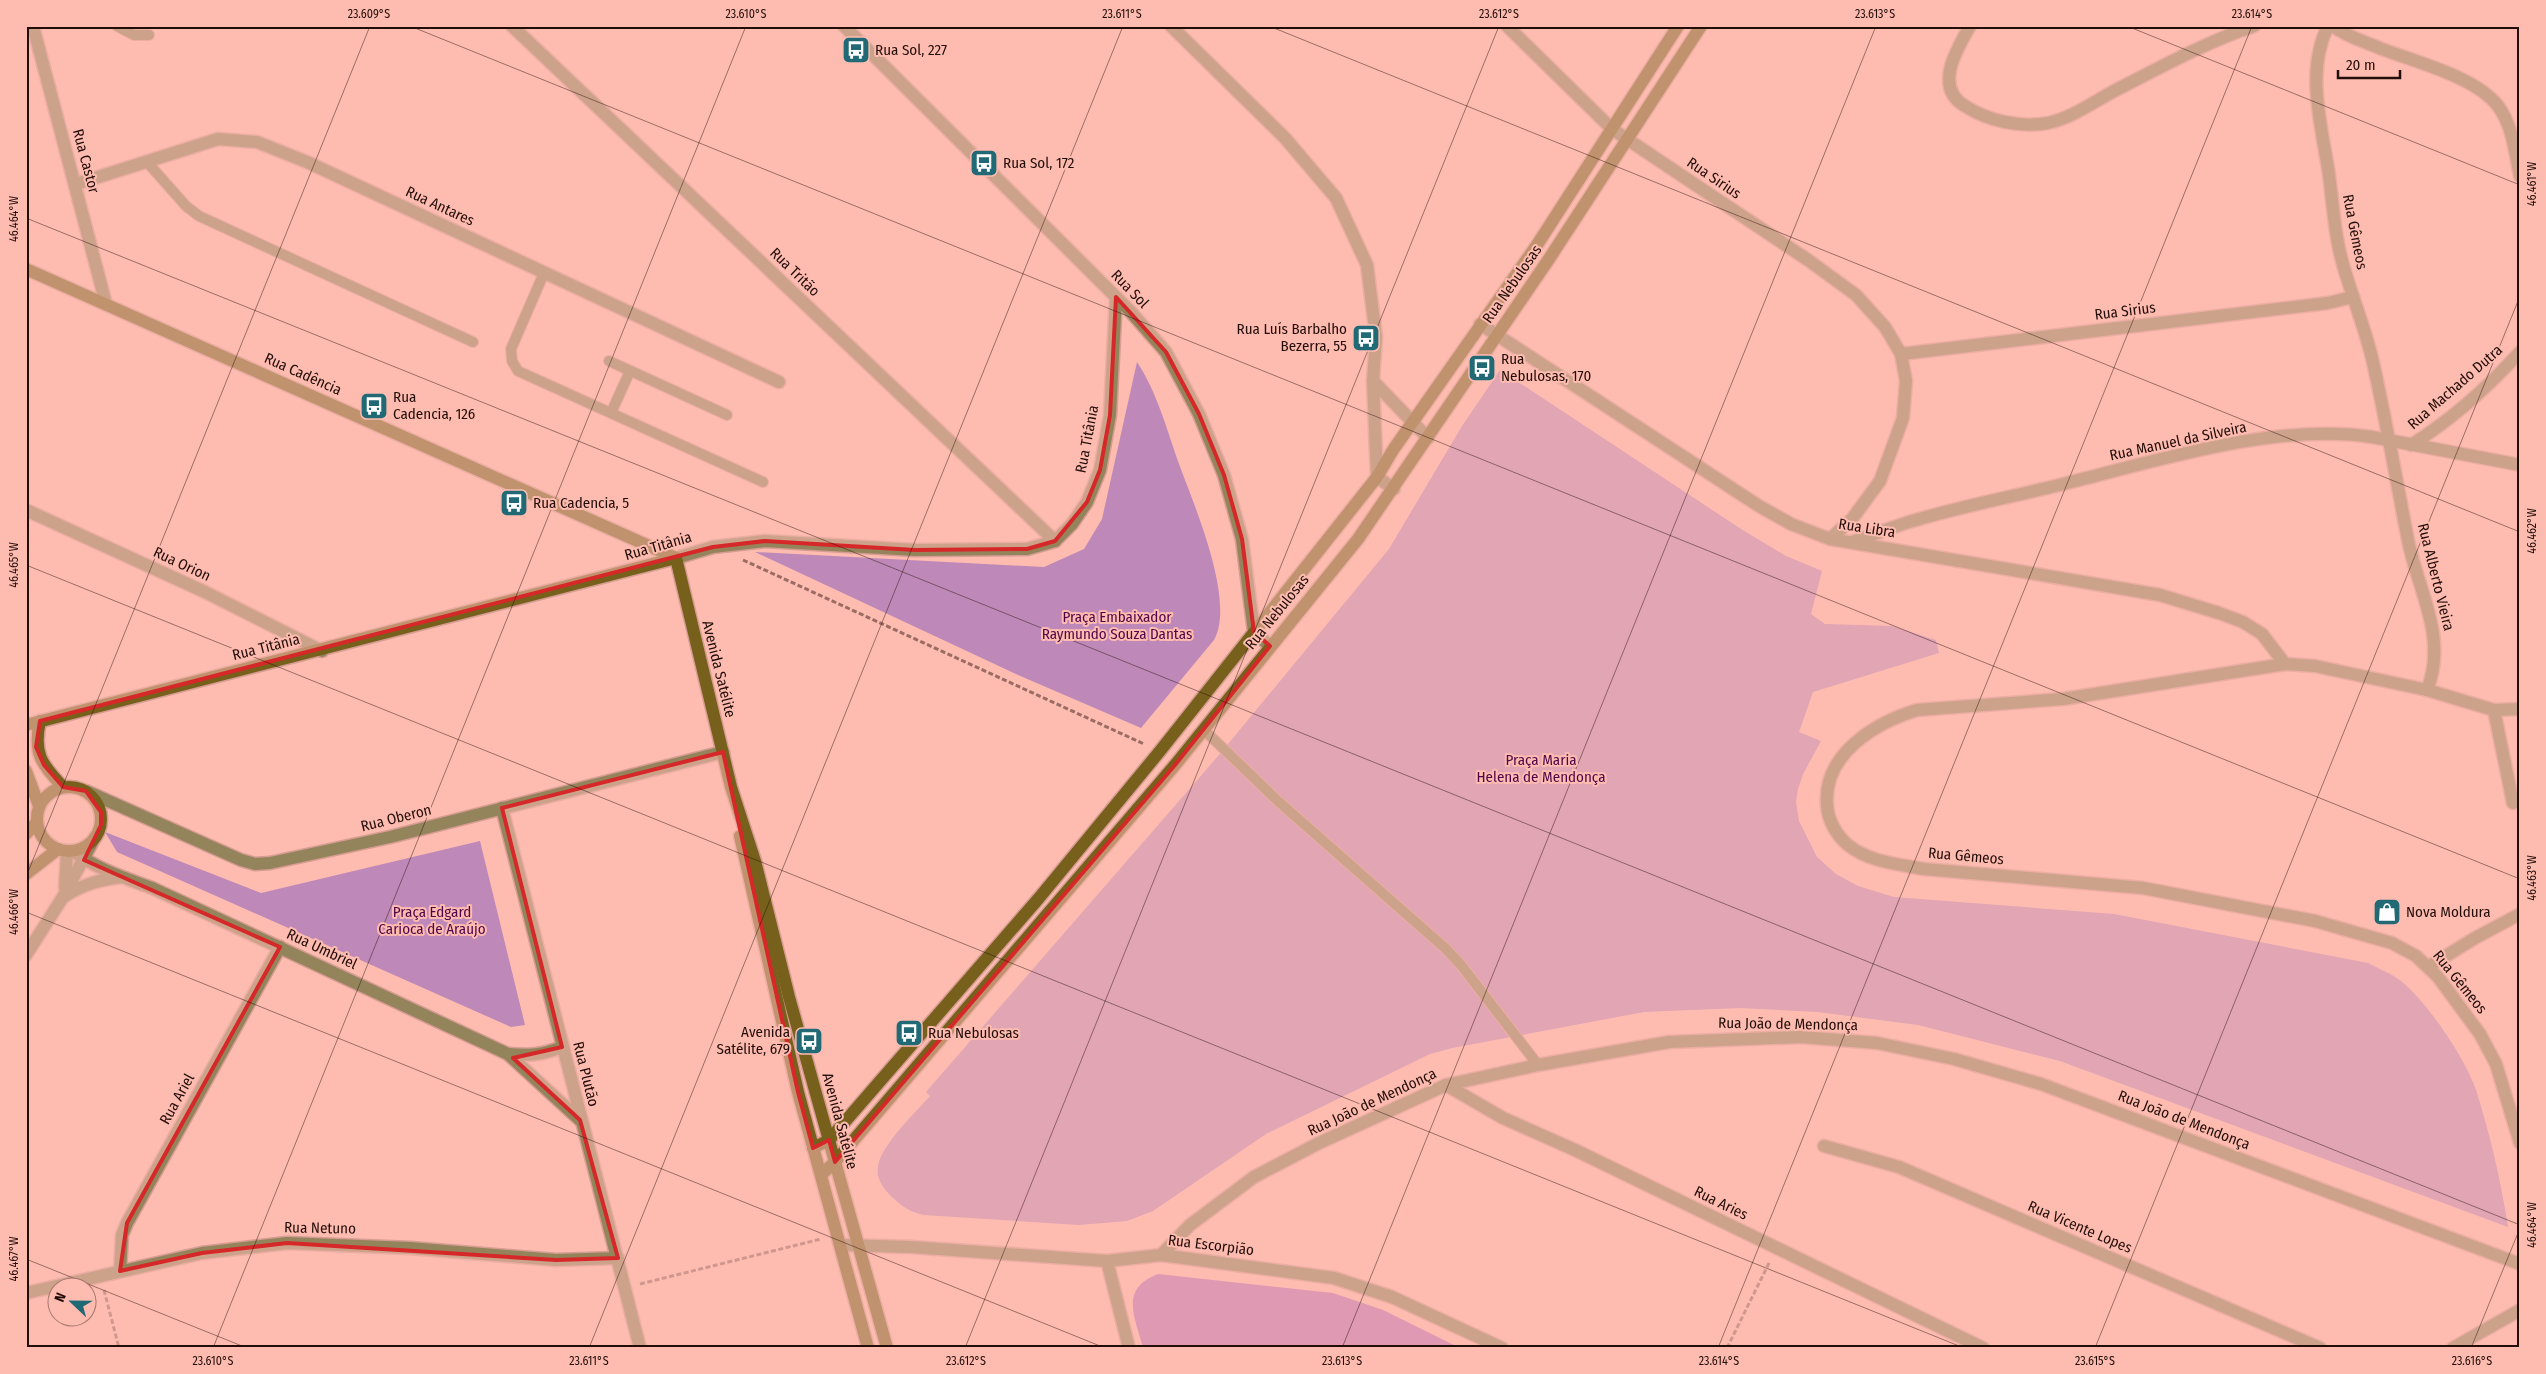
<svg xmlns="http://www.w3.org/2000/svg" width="2546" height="1374" viewBox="0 0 2546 1374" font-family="'Fira Sans Condensed',sans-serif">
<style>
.green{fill:#be89b8}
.forest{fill:#ba6fb3}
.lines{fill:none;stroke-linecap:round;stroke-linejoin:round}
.lane-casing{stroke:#d79c92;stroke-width:12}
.street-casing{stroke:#d79c92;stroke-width:15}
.secondary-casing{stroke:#d79c92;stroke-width:15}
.path{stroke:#9a6c64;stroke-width:3;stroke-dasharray:5 2.5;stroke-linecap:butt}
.lane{stroke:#93845c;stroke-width:10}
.street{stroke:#93845c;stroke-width:12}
.secondary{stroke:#76601c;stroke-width:12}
.marked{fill:none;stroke:#d62828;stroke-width:4;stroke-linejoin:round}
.ticks{fill:none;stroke:#230d09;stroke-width:1;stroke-opacity:0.45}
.labels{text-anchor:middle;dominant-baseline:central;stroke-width:4;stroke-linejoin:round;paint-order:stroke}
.poi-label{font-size:15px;fill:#230d09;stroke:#febcb0;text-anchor:start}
.street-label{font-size:15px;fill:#230d09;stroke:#febcb0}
.park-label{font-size:15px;fill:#4e064a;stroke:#febcb0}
.neatline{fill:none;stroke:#230d09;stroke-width:2}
.ticks-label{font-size:12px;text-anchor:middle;fill:#230d09}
</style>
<rect width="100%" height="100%" fill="#febcb0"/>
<g class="green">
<path d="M1137 362C1157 392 1167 430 1179 464 1194 505 1236 601 1214 640L1141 728 1018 675 755 552 1044 567 1084 549 1102 519Z"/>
<path d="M1500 370 1741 529 1786 556 1822 571 1811 614 1825 624 1892 626 1936 640 1939 653 1813 692 1799 732 1821 741 1803 774 1798 789 1796 802 1799 821 1817 857 1836 874 1858 886 1894 897 2114 914 2368 963C2379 969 2392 974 2401 981 2428 1003 2465 1058 2476 1090 2490 1134 2501 1181 2508 1227L2060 1061 1918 1025 1818 1012 1741 1008 1667 1011 1644 1012 1452 1048 1430 1054 1266 1134 1153 1211 1127 1221 1079 1225 924 1215C909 1212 900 1205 889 1194 882 1186 876 1178 878 1167 880 1146 916 1112 930 1096L926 1092 1219 755 1389 549 1462 426Z"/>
<path d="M105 832 261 893 480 841 525 1025 511 1027 117 852Z"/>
</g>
<path class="forest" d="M1158 1274 1333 1293 1383 1310 1460 1348H1143C1135 1317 1119 1289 1158 1274Z"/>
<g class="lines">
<defs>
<g id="lane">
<path d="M117 26 134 35H149"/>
<path d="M147 162 186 206 199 216 473 342"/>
<path d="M544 273 511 349 512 361 518 371 763 482"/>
<path d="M609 361 727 415"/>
<path d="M611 413 630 371"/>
<path d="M1204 730 1279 802 1445 948 1461 965 1538 1065"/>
</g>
<g id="street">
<path d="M33 26 106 304"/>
<path d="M512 26 1055 541"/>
<path d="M844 26 1130 311 1166 352 1199 414 1224 475 1242 539 1254 632 1270 646"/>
<path d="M1171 26 1285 138 1336 198 1367 265 1376 337 1373 381 1377 477 1394 489"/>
<path d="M1507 26 1612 129 1808 260 1856 295 1885 327 1901 354 1906 381 1903 418 1880 481 1852 519 1830 539"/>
<path d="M1970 26C1957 49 1933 87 1965 106 1988 121 2021 128 2048 123 2072 118 2095 101 2116 90 2161 67 2206 42 2254 26"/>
<path d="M2328 26C2305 72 2322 127 2329 175 2333 203 2334 233 2342 261 2351 294 2364 325 2372 358 2386 419 2396 479 2408 540 2418 591 2448 637 2427 690"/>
<path d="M2333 26C2347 37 2366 42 2382 49 2416 62 2476 77 2498 106 2513 126 2515 153 2520 176"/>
<path d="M76 184 218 139 257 142 307 162 779 382"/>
<path d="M1480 324 1759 506 1791 524 1830 539 2160 595 2219 613 2243 622 2262 634 2285 664"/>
<path d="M1901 354 2328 303 2353 297"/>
<path d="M1373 381 1428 438"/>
<path d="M2411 445C2451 420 2488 387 2520 352"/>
<path d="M26 510 205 592 322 651"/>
<path d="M1852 542C1873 535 1894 526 1916 520 1966 505 2017 496 2067 483 2159 460 2279 422 2372 437L2520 465"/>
<path d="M676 558 713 547 765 541 915 550 1027 549 1055 541 1072 524 1087 502 1100 470 1110 415 1116 297"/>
<path d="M2520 709 2494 710 2427 690 2315 666 2285 664 2063 699 1917 710C1875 723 1823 754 1827 805 1828 820 1836 835 1848 845 1869 862 1898 864 1924 869L2143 888 2315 921 2392 943 2416 956 2438 977 2480 1034 2496 1064 2520 1143"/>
<path d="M2494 710 2513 803"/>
<path d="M86 791 241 860 255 864 270 863 390 837 723 752"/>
<path d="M502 808 640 1348"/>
<path d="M73 851C96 869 125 878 152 888L508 1054 580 1120"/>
<path d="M65 887 67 851"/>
<path d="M65 896C84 884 99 880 121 877"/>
<path d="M26 955 63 897 95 837"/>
<path d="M2428 967 2475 938 2520 914"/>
<path d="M508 1054C528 1056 542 1055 562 1047"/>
<path d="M1446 1085 1503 1118 1575 1150 1983 1348"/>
<path d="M1824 1146 1899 1167 2320 1348"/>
<path d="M842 1245 911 1247 1107 1261 1161 1255 1334 1278 1392 1297 1502 1348"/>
<path d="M1161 1255 1190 1225 1254 1177 1319 1143 1446 1085 1538 1065 1669 1042 1801 1037 1877 1043 1954 1059 2041 1084 2520 1264"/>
<path d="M1107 1261 1129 1348"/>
<path d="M120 1271 122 1235 127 1223 280 947"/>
<path d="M26 1293 202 1253 287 1243 410 1248 556 1260 618 1258"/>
<path d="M2453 1348 2520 1310"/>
</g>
<g id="secondary">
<path d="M26 269 676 558"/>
<path d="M676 558 731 787 755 861 789 997 887 1348"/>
<path d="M40 721C33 753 41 764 63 787"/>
<path d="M26 725 676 558"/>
<path d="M26 771 39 806"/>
<circle cx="69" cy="819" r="32"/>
<path d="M26 834 37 822"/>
<path d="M740 836 798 1092 868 1348"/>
<path d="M26 874 58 849"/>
<path d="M813 1148 829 1140 1039 898 1160 751 1377 477 1393 450 1537 245 1678 26"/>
<path d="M822 1174 835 1162 1175 765 1358 539 1549 259 1701 26"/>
</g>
</defs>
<use href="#lane" class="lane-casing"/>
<use href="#street" class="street-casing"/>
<use href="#secondary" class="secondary-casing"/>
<g class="path">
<path d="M743 560 1144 744"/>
<path d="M640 1284 821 1239"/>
<path d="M104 1290 119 1348"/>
<path d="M1727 1348 1770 1261"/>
</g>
<use href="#lane" class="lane"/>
<use href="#street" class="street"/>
<use href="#secondary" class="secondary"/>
</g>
<path d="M0 0H2546V1374H0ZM1116 297 1166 352 1199 414 1224 475 1242 539 1254 632 1270 646 1175 765 835 1162 829 1140 813 1148 798 1092 723 752 502 808 562 1047 513 1058 580 1120 618 1258 556 1260 287 1243 202 1253 120 1271 127 1223 280 947 84 860 101 825V812L86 791 63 787 44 765 36 747 40 721 713 547 765 541 915 550 1027 549 1055 541 1087 502 1100 470 1110 415Z" fill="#febcb0" fill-opacity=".55" fill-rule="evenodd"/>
<path class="marked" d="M1116 297 1166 352 1199 414 1224 475 1242 539 1254 632 1270 646 1175 765 835 1162 829 1140 813 1148 798 1092 723 752 502 808 562 1047 513 1058 580 1120 618 1258 556 1260 287 1243 202 1253 120 1271 127 1223 280 947 84 860 101 825V812L86 791 63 787 44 765 36 747 40 721 713 547 765 541 915 550 1027 549 1055 541 1087 502 1100 470 1110 415Z"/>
<path class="ticks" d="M410 26 2520 879M1269 26 2520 532M2127 26 2520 185M26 218 2520 1225M26 565 1964 1348M26 877 370 26M26 912 1105 1348M26 1259 247 1348M213 1348 746 26M589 1348 1123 26M965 1348 1499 26M1342 1348 1876 26M1718 1348 2252 26M2095 1348 2520 296M2471 1348 2520 1228"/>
<defs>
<symbol id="bus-square" viewBox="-11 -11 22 22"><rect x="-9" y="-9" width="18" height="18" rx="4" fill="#206975" stroke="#febcb0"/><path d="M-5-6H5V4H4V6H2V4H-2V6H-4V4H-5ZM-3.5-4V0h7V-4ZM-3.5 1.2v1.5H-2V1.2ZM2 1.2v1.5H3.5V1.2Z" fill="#fff"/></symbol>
<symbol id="shop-square" viewBox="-11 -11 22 22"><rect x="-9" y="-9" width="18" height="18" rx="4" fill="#206975" stroke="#febcb0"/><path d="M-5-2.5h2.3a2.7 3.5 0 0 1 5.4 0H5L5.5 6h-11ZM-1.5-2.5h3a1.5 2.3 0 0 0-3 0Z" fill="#fff"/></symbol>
</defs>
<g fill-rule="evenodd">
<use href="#bus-square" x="840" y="34" width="32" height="32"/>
<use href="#bus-square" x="968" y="147" width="32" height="32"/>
<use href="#bus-square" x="1350" y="322" width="32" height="32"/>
<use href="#bus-square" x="1466" y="352" width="32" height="32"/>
<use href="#bus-square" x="358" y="390" width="32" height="32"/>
<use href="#bus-square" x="498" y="487" width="32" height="32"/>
<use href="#shop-square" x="2371" y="896" width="32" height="32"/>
<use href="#bus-square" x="893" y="1017" width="32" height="32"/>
<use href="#bus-square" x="793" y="1025" width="32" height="32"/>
</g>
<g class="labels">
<g class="poi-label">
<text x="875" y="50">Rua Sol, 227</text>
<text x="1003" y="163">Rua Sol, 172</text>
<text x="1347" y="329" text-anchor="end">Rua Luís Barbalho<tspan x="1347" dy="17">Bezerra, 55</tspan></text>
<text x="1501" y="359">Rua<tspan x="1501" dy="17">Nebulosas, 170</tspan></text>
<text x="393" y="397">Rua<tspan x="393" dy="17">Cadencia, 126</tspan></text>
<text x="533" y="503">Rua Cadencia, 5</text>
<text x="2406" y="912">Nova Moldura</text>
<text x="790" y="1032" text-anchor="end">Avenida<tspan x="790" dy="17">Satélite, 679</tspan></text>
<text x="928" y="1033">Rua Nebulosas</text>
</g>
<g class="street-label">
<text transform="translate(86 161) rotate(75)">Rua Castor</text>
<text transform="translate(1714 178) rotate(34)">Rua Sirius</text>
<text transform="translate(440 206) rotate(25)">Rua Antares</text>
<text transform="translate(2355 232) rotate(79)">Rua Gêmeos</text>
<text transform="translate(795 272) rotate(44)">Rua Tritão</text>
<text transform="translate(1512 284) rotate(-55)">Rua Nebulosas</text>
<text transform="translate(1130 289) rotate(46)">Rua Sol</text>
<text transform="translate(2125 311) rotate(-7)">Rua Sirius</text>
<text transform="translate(303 374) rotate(24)">Rua Cadência</text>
<text transform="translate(2455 387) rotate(-41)">Rua Machado Dutra</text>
<text transform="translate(1087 439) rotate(-79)">Rua Titânia</text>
<text transform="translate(2178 441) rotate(-12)">Rua Manuel da Silveira</text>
<text transform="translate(1867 528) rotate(9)">Rua Libra</text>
<text transform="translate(658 546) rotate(-16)">Rua Titânia</text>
<text transform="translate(182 564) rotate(25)">Rua Orion</text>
<text transform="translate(2436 577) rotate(76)">Rua Alberto Vieira</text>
<text transform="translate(1277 612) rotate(-51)">Rua Nebulosas</text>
<text transform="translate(266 647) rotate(-14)">Rua Titânia</text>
<text transform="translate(719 669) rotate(76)">Avenida Satélite</text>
<text transform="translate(396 818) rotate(-14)">Rua Oberon</text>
<text transform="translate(1966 856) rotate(5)">Rua Gêmeos</text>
<text transform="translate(322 949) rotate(25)">Rua Umbriel</text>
<text transform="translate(2460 982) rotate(51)">Rua Gêmeos</text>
<text transform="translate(1788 1024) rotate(1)">Rua João de Mendonça</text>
<text transform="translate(586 1074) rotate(76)">Rua Plutão</text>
<text transform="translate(177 1099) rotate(-61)">Rua Ariel</text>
<text transform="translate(1372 1102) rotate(-25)">Rua João de Mendonça</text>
<text transform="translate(2184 1120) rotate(21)">Rua João de Mendonça</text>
<text transform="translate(840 1121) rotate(75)">Avenida Satélite</text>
<text transform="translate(1721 1203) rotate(26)">Rua Aries</text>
<text transform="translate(2080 1227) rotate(23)">Rua Vicente Lopes</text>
<text transform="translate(320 1228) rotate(1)">Rua Netuno</text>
<text transform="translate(1211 1245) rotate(7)">Rua Escorpião</text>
</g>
<g class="park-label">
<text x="1117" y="617">Praça Embaixador<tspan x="1117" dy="17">Raymundo Souza Dantas</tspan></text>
<text x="1541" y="760">Praça Maria<tspan x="1541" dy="17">Helena de Mendonça</tspan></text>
<text x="432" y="912">Praça Edgard<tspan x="432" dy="17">Carioca de Araújo</tspan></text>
</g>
</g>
<rect width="2546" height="1374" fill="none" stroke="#febcb0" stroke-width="55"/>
<g transform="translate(72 1302) rotate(292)"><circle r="24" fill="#febcb0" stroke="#a6766d"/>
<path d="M0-4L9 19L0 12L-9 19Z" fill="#206975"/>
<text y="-8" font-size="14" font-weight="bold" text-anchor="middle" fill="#230d09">N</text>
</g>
<path d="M2338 70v8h62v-8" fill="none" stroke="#230d09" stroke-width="2.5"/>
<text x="2346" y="70" font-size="15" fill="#230d09" stroke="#febcb0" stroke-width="4" paint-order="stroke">20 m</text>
<rect x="28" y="28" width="2490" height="1318" class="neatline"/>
<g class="ticks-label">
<text x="369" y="18">23.609°S</text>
<text x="746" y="18">23.610°S</text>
<text x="1122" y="18">23.611°S</text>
<text x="1499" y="18">23.612°S</text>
<text x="1875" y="18">23.613°S</text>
<text x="2252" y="18">23.614°S</text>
<text transform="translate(2532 184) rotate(-90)" y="4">46.461°W</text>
<text transform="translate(14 219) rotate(-90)" y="4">46.464°W</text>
<text transform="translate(2532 531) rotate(-90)" y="4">46.462°W</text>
<text transform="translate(14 565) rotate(-90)" y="4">46.465°W</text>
<text transform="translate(2532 878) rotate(-90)" y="4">46.463°W</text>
<text transform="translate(14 912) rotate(-90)" y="4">46.466°W</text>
<text transform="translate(2532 1225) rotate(-90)" y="4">46.464°W</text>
<text transform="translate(14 1259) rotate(-90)" y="4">46.467°W</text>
<text x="213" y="1365">23.610°S</text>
<text x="589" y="1365">23.611°S</text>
<text x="966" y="1365">23.612°S</text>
<text x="1342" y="1365">23.613°S</text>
<text x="1719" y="1365">23.614°S</text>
<text x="2095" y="1365">23.615°S</text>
<text x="2472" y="1365">23.616°S</text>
</g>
</svg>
